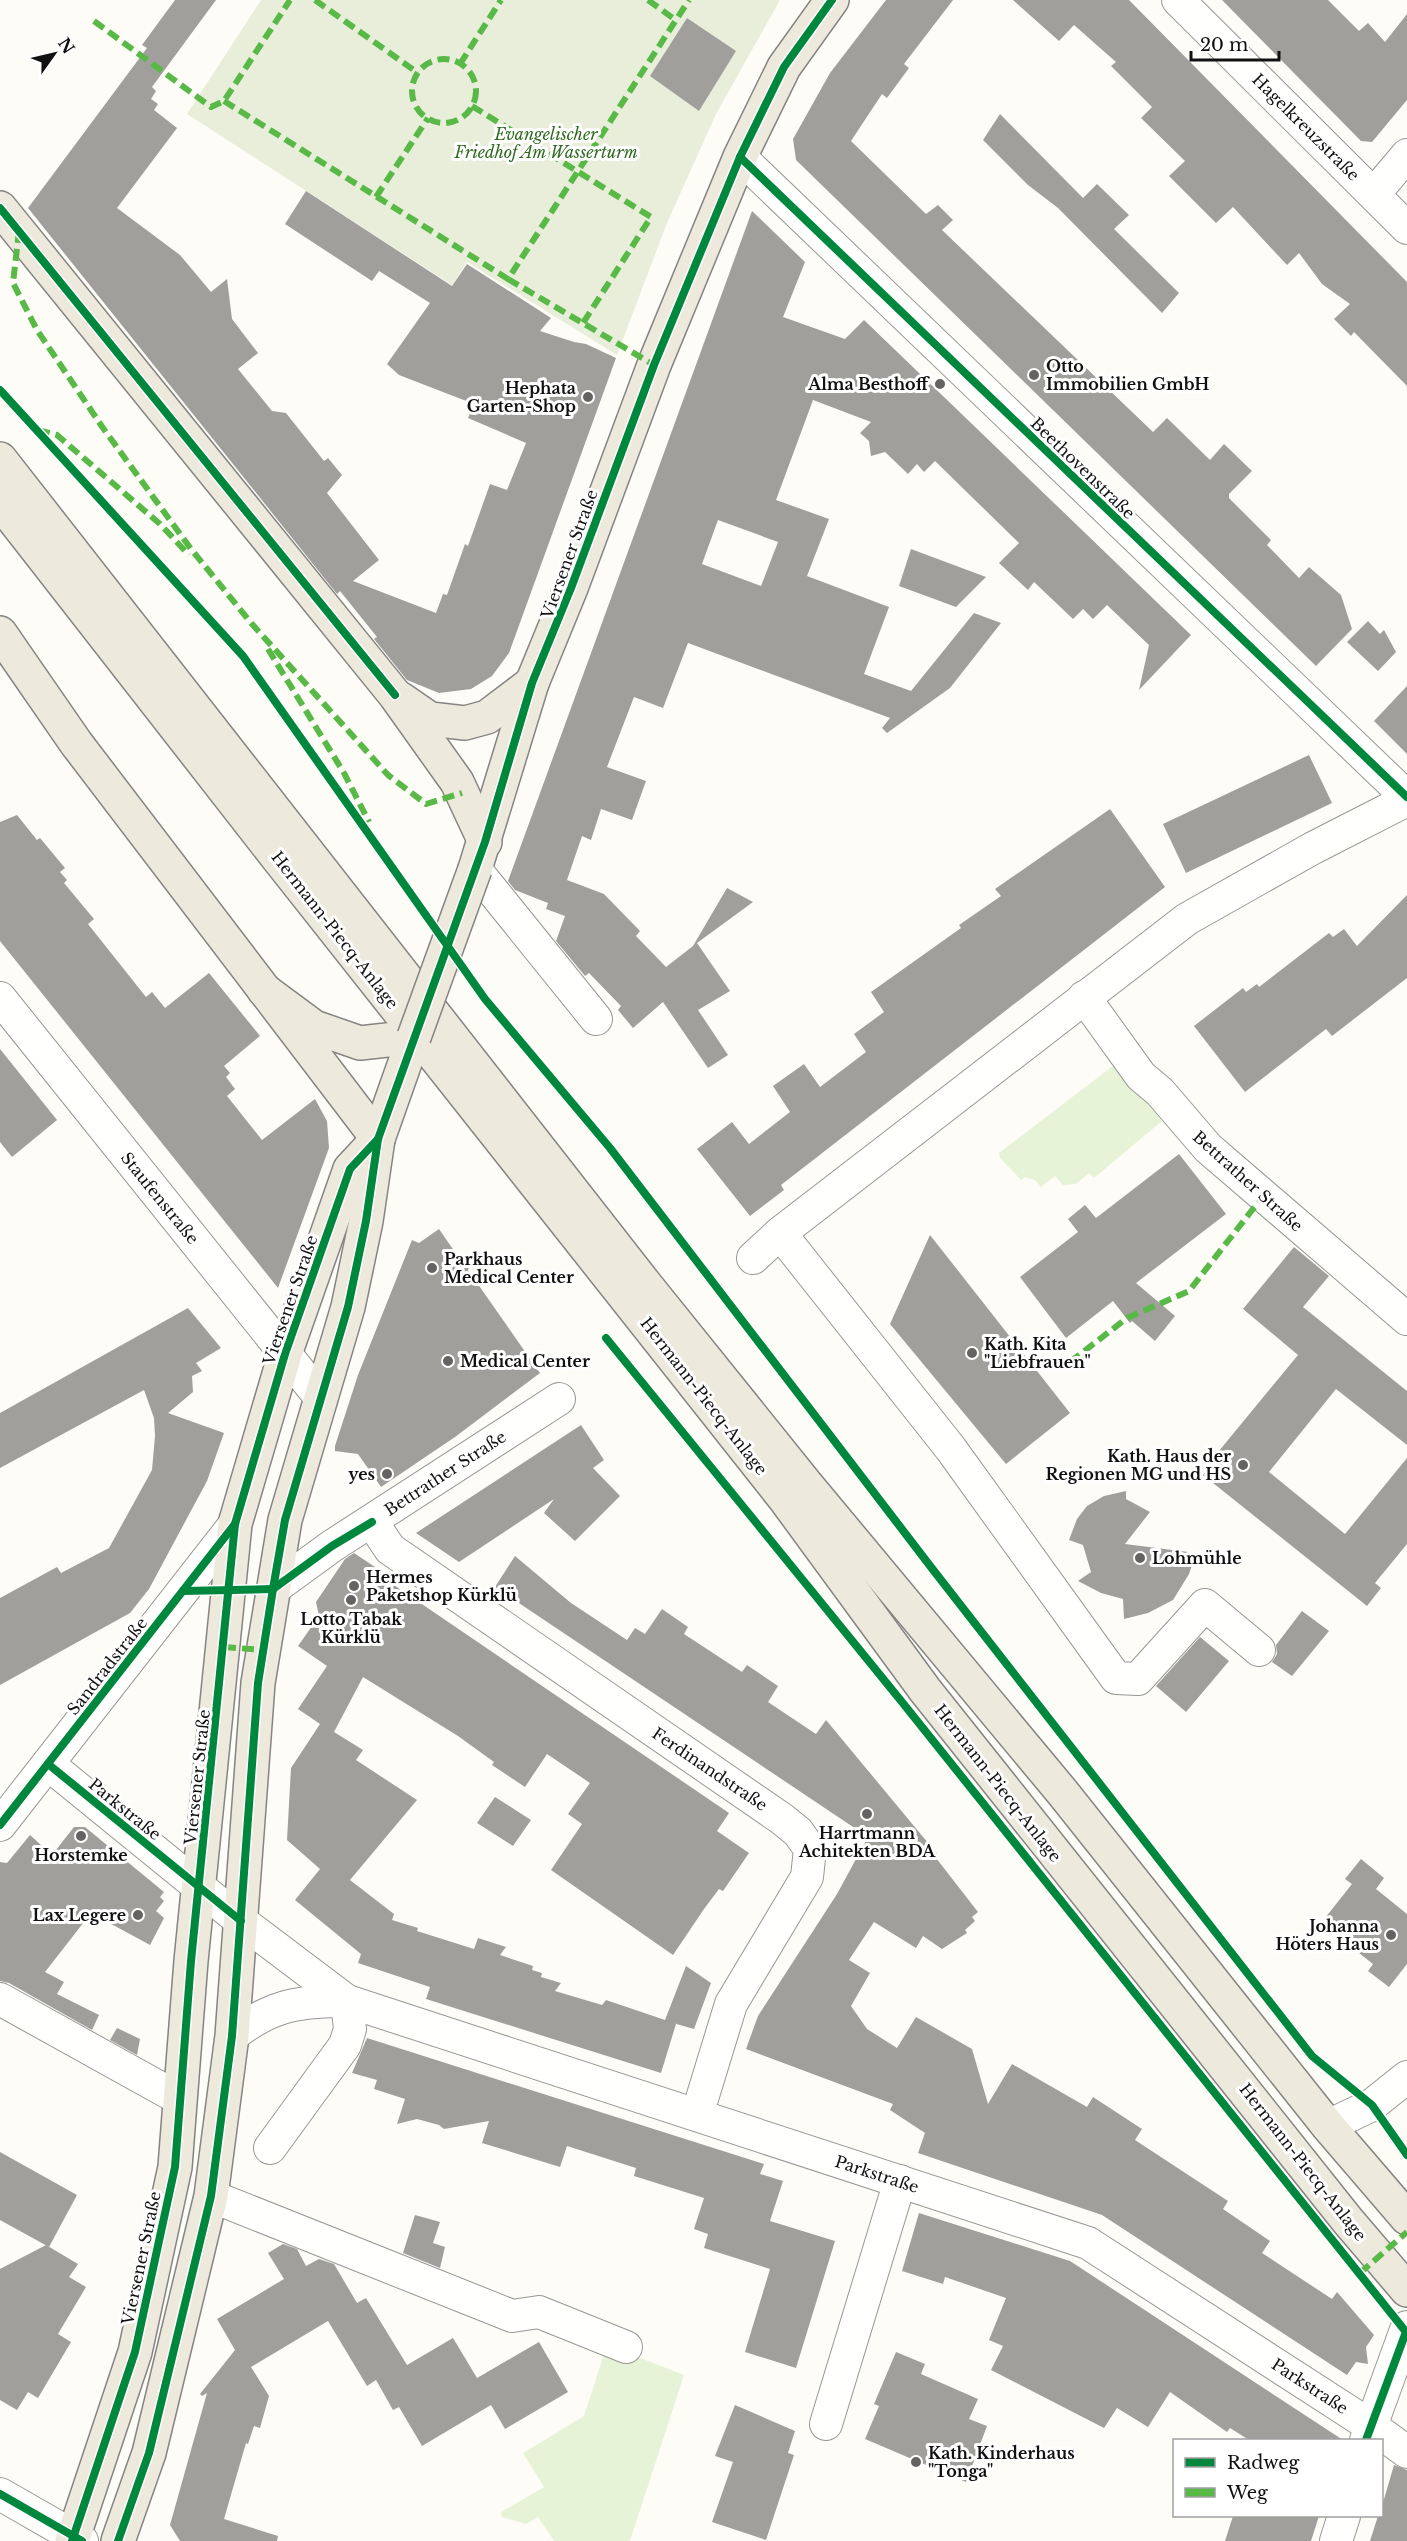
<svg xmlns="http://www.w3.org/2000/svg" width="1407" height="2541" viewBox="0 0 1407 2541" font-family="'Libre Baskerville',serif">
<style>
.green{fill:#e7f3d7}
.cemetery{fill:#e9eedb}
.building{fill:#a19f9c;fill-rule:evenodd}
.lines{fill:none;stroke-linecap:round;stroke-linejoin:round}
.minor-casing{stroke:#979795;stroke-width:34}
.major-casing{stroke:#858482;stroke-width:36}
.minor{stroke:#fffffe;stroke-width:32}
.major{stroke:#ede9dc;stroke-width:33}
.major-bridge-casing{stroke:#858482;stroke-width:36;stroke-linecap:butt}
.major-bridge{stroke:#ede9dc;stroke-width:33}
.quiet{stroke:#58b947;stroke-width:6;stroke-dasharray:12 6;stroke-linecap:butt}
.cycleway-casing{stroke:#fff;stroke-width:11}
.cycleway{stroke:#00873e;stroke-width:8}
.poi-dot{fill:#646362;stroke:#fff;stroke-width:2}
.labels{text-anchor:middle;dominant-baseline:central;stroke-width:6;stroke-linejoin:round;paint-order:stroke}
.street-label{font-size:16px;fill:#111;stroke:#fff}
.park-label{font-size:16px;font-style:italic;fill:#2f6b1f;stroke:#fff}
.poi-label{font-size:16px;font-weight:bold;fill:#111;stroke:#fff;text-anchor:start}
</style>
<rect width="100%" height="100%" fill="#fdfcf7"/>
<g class="green">
<path d="M1118 1062 1162 1121 1094 1178 1089 1173 1076 1184 1063 1185 1055 1176 1041 1187 1035 1180 1025 1177 1021 1180 1000 1158 999 1153Z"/>
<path d="M607 2345 684 2375 630 2541H554L538 2517 526 2524 502 2517 501 2512 544 2487 523 2453 584 2416Z"/>
</g>
<path class="cemetery" d="M261 0H780L716 114 667 223 617 355 467 262 452 285 187 114Z"/>
<g class="building">
<path d="M175 0H216L152 87 156 91 151 99 158 104 154 110 177 128 117 208 180 255 211 292 227 279 232 319 258 353 238 369 272 411 286 413 324 461 328 458 342 475 327 493 379 560 353 581 436 613 443 594 447 595 465 544 468 546 490 484 507 490 526 443 468 418 474 404 399 375 387 364 430 303 379 271 372 281 285 224 306 191 452 286 467 264 551 318 540 331 574 342 586 344 616 358 509 653 492 676 471 689 439 693 407 680 374 639 377 637 340 591 337 594 28 208 147 48 142 45Z"/>
<path d="M886 0H953L904 64 909 68 887 98 882 94 851 141 926 214 938 205 953 220 942 230 1153 432 1167 418 1210 460 1224 444 1252 471 1229 494V498L1271 540 1267 545 1299 578 1309 567 1341 595 1352 629 1316 666 796 160 793 139 830 73Z"/>
<path d="M1013 0H1129L1407 282V386L1354 332 1351 336 1334 319 1350 304 1322 284 1299 253 1287 265 1233 207 1216 223 1169 176 1185 161 1141 118 1152 107 1111 66 1116 62 1074 25 1059 41Z"/>
<path d="M1222 0H1328L1359 31 1368 23 1385 42 1407 14V100L1372 142 1361 141Z"/>
<path d="M687 18 736 51 699 111 650 76Z"/>
<path d="M1000 114 1083 198 1097 184 1129 215 1114 229 1179 293 1162 313 1058 208 1028 185 983 140Z"/>
<path d="M752 211 805 262 783 317 845 339 864 320 1191 635 1139 690 1149 645 1107 605 1093 619 1083 609 1073 619 1034 582 1028 590 999 563 1019 543 935 461 924 472 917 464 908 474 885 452 871 456 869 441 860 433 871 422 813 400 776 500 829 519 807 576 889 607 864 674 911 691 974 613 1001 623 950 688 887 733 882 728 890 718 688 643 663 708 634 697 607 767 646 781 632 820 601 809 591 840 582 836 567 880 604 894 640 931 636 936 666 967 693 946 727 888 753 902 697 943 730 991 698 1010 728 1055 708 1068 663 1002 633 1028 618 1010 621 1006 589 973 585 976 556 941 565 916 546 909 548 903 515 890 508 881ZM718 520 778 542 761 586 702 564Z"/>
<path d="M911 549 986 577 956 607 899 586Z"/>
<path d="M1368 621 1380 634 1384 630 1396 652 1378 671 1347 642Z"/>
<path d="M1407 686V754L1374 721Z"/>
<path d="M1309 755 1332 803 1186 873 1163 824Z"/>
<path d="M1110 809 1165 887 781 1185 784 1190 750 1216 697 1149 732 1122 749 1144 790 1112 773 1086 804 1064 820 1087 866 1052 854 1034 884 1012 871 992 961 928 959 925 1001 896 995 889Z"/>
<path d="M17 815 37 840 40 838 65 868 60 872 67 880 64 883 94 919 88 924 146 997 152 992 165 1008 209 973 260 1036 224 1066 230 1073 226 1077 235 1089 227 1096 262 1140 315 1099 327 1121 329 1148 278 1288 0 941V822Z"/>
<path d="M1407 895V978L1332 1036 1326 1029 1245 1092 1194 1026 1243 988 1246 992 1257 984 1259 987 1329 933 1333 937 1344 929 1357 946Z"/>
<path d="M0 1049 57 1120 12 1157 0 1142Z"/>
<path d="M1179 1154 1226 1214 1136 1283 1175 1316 1155 1341 1132 1321 1130 1323 1113 1301 1066 1338 1020 1277 1078 1232 1068 1219 1085 1205 1096 1218Z"/>
<path d="M439 1229 459 1258 471 1261 468 1270 540 1373 455 1437 381 1487 358 1454 335 1451V1446L358 1375 412 1240 419 1243Z"/>
<path d="M930 1235 1070 1413 1006 1464 890 1324Z"/>
<path d="M1294 1247 1329 1276 1303 1307 1407 1391V1445L1336 1389 1269 1472 1345 1534 1407 1458V1544L1375 1583 1381 1588 1367 1606 1203 1475 1216 1458 1214 1457 1298 1355 1243 1309Z"/>
<path d="M188 1308 221 1348 196 1363 202 1371 192 1376 193 1392 168 1413 224 1433 207 1481 149 1589 130 1613 0 1685V1598L57 1567 61 1573 109 1548 152 1470 155 1436 154 1418 144 1390 0 1468V1413Z"/>
<path d="M581 1425 604 1460 593 1468 620 1496 575 1541 544 1513 554 1499 459 1562 416 1533Z"/>
<path d="M1126 1491V1499L1150 1512 1125 1544 1196 1553 1189 1574 1173 1600 1148 1613 1124 1619 1123 1599 1101 1593 1078 1581 1091 1572 1083 1545 1069 1540 1077 1519 1087 1506 1104 1496Z"/>
<path d="M354 1553 387 1575 388 1581 729 1813 717 1831 749 1853 723 1891 719 1889 704 1909 673 1955 551 1870 582 1824 568 1814 590 1783 547 1754 525 1787 492 1765 494 1762 458 1736 363 1677 334 1732 363 1750 356 1760 417 1800 350 1880 394 1914 392 1920 418 1928 417 1931 474 1949 478 1938 506 1947 500 1955 533 1966 532 1970 542 1973 541 1977 561 1983 555 1991 602 2005 606 2000 665 2020 686 1966 711 1983 694 2029 673 2023 676 2024 661 2073 426 1999 430 1987 358 1963 361 1954 295 1900 320 1869 287 1840 291 1768 320 1724 298 1709 327 1666 298 1646 319 1616 316 1602 345 1559Z"/>
<path d="M515 1556 571 1603 627 1640 635 1628 645 1634 662 1609 688 1627 684 1634 742 1672 747 1665 778 1686 768 1702 816 1734 826 1720 938 1855 936 1858 978 1912 972 1917 975 1921 965 1930 967 1933 942 1949 923 1936 916 1948 874 1922 849 1960 870 1973 851 2006 867 2029 897 2048 916 2017 972 2049 988 2104 1012 2064 1087 2107 1093 2097 1142 2129 1135 2140 1228 2201 1223 2209 1270 2241 1262 2253 1332 2299 1337 2292 1374 2335 1366 2347 1368 2364 1356 2362 1347 2375 1102 2215 918 2153 925 2133 890 2110 893 2104 746 2049 758 2016 837 1894 868 1837 495 1587Z"/>
<path d="M1302 1611 1329 1631 1292 1676 1272 1662 1277 1654 1276 1645Z"/>
<path d="M1200 1637 1229 1661 1186 1712 1156 1686Z"/>
<path d="M495 1797 531 1820 513 1846 477 1823Z"/>
<path d="M74 1827H85L164 1892 160 1897 164 1901 156 1911 164 1918 150 1945 91 1913 45 1972 64 1982 57 1994 99 2015 92 2030 9 1983 0 1981V1862L7 1863 30 1835 52 1855Z"/>
<path d="M1361 1859 1384 1878 1376 1889 1407 1914V1964L1389 1987 1368 1971 1373 1964 1340 1938 1344 1933 1325 1918 1352 1884 1345 1879Z"/>
<path d="M117 2028 140 2039 137 2055 110 2040Z"/>
<path d="M367 2038 764 2164 760 2174 783 2181 770 2221 835 2241 796 2368 745 2352 770 2269 704 2248 708 2234 694 2229 704 2198 634 2176 636 2168 567 2146 560 2167 482 2143 489 2121 444 2129 439 2125 417 2119 397 2124 405 2099 374 2089 377 2080 352 2073Z"/>
<path d="M0 2152 77 2195 49 2247 0 2220Z"/>
<path d="M919 2213 1070 2261 1343 2440H1249L1230 2428 1227 2432 1170 2392 1148 2427 1117 2408 1104 2428 991 2370 1003 2346 989 2340 1006 2298 945 2277 943 2284 902 2271Z"/>
<path d="M415 2215 440 2222 433 2243 445 2247 440 2268 403 2253Z"/>
<path d="M283 2244 297 2249 306 2266 319 2259 334 2264 357 2303 366 2298 407 2365 453 2338 477 2378 539 2342 568 2392 505 2429 491 2405 422 2446 399 2407 393 2410 376 2380 367 2386 328 2321 251 2367 269 2396 260 2428 254 2426 248 2444 246 2443 224 2519 278 2536 277 2541H180L170 2525 207 2393 202 2396 200 2394 235 2350 217 2319 284 2279 268 2253Z"/>
<path d="M46 2245 78 2264 69 2277 86 2287 58 2334 71 2342 38 2398 28 2392 17 2410 0 2400V2269Z"/>
<path d="M896 2352 925 2364 921 2374 978 2399 969 2419 987 2426 966 2482 865 2439 879 2406 874 2404Z"/>
<path d="M735 2405 795 2431 788 2453 794 2455 766 2540 712 2522 733 2462 715 2456Z"/>
<path d="M1394 2465 1407 2470V2541H1370L1378 2516H1382V2506Z"/>
<path d="M1233 2516H1319L1311 2541H1225Z"/>
</g>
<g class="lines">
<defs>
<g id="minor">
<path d="M1178 0 1407 228"/>
<path d="M740 157 1407 797"/>
<path d="M1374 194 1407 155"/>
<path d="M475 869 596 1019"/>
<path d="M1084 997 1141 1076 1160 1092 1208 1148 1407 1319"/>
<path d="M0 998 320 1397"/>
<path d="M780 1233 951 1449 1116 1678 1138 1679 1205 1605 1259 1650"/>
<path d="M753 1258 780 1233 1187 919 1313 848 1407 800"/>
<path d="M372 1522 390 1549 782 1819 798 1832 810 1849 807 1877 731 2004 697 2115"/>
<path d="M273 1589 332 1546 559 1399"/>
<path d="M48 1764 241 1921 347 2001 1088 2243 1371 2426 1407 2452"/>
<path d="M0 1825 235 1524"/>
<path d="M0 1999 180 2099"/>
<path d="M232 2036C271 2005 298 2001 347 2001L350 2029 345 2045 270 2148"/>
<path d="M1328 2126 1372 2105 1407 2077"/>
<path d="M211 2196 512 2316 539 2312 626 2347"/>
<path d="M826 2424 900 2181"/>
<path d="M1366 2440 1407 2327"/>
<path d="M0 2494 82 2541"/>
<path d="M1336 2541 1344 2516"/>
</g>
<g id="major">
<path d="M0 208 395 695 457 782 485 842"/>
<path d="M0 459 645 1284 806 1484 1063 1793 1328 2126 1407 2218"/>
<path d="M0 502 277 857 785 1499 925 1690 1348 2221 1407 2290"/>
<path d="M0 633 76 743 378 1139"/>
<path d="M401 699 430 719 465 723 487 717 532 683"/>
<path d="M475 869 532 683 571 588 654 365 740 157 784 67 832 0"/>
<path d="M72 2541 135 2352 175 2167 191 1961 235 1524 285 1354 350 1169 378 1139"/>
<path d="M118 2541 149 2453 211 2196 232 2036 258 1683 285 1520 348 1307 366 1221 378 1139 414 1037 360 1043 314 1027 264 990"/>
</g>
</defs>
<use href="#minor" class="minor-casing"/>
<use href="#major" class="major-casing"/>
<use href="#minor" class="minor"/>
<use href="#major" class="major"/>
<defs>
<path id="major-bridge" d="M414 1037 475 869"/>
</defs>
<use href="#major-bridge" class="major-bridge-casing"/>
<use href="#major-bridge" class="major-bridge"/>
<g class="quiet">
<path d="M315 0 418 73"/>
<path d="M648 0 677 21"/>
<path d="M94 21 211 107 224 101 290 0"/>
<circle cx="444" cy="91" r="32"/>
<path d="M460 64 501 0"/>
<path d="M224 101 508 279 689 0"/>
<path d="M472 106 651 217 583 323"/>
<path d="M376 197 428 118"/>
<path d="M19 231 13 283 37 330 103 428 191 549 252 624 388 775 426 804 462 793"/>
<path d="M508 279 654 365"/>
<path d="M38 430 57 435 160 524 189 555"/>
<path d="M268 649 344 773 369 822"/>
<path d="M1070 1362 1127 1318 1189 1291 1263 1196"/>
<path d="M224 1647 263 1650"/>
<path d="M1360 2273 1407 2232"/>
</g>
<defs>
<g id="cycleway">
<path d="M740 157 1407 797"/>
<path d="M0 208 395 695"/>
<path d="M0 390 243 656 485 999 610 1148 934 1571 1312 2056 1372 2105 1407 2155"/>
<path d="M606 1338 902 1702 1406 2332 1366 2440"/>
<path d="M273 1589 332 1546 372 1522"/>
<path d="M183 1591 273 1589"/>
<path d="M48 1764 241 1921"/>
<path d="M0 1825 235 1524"/>
<path d="M0 2494 82 2541"/>
<path d="M72 2541 135 2352 175 2167 191 1961 235 1524 285 1354 350 1169 378 1139"/>
<path d="M118 2541 149 2453 211 2196 232 2036 258 1683 273 1589 285 1520 348 1307 366 1221 378 1139 485 842 532 683 571 588 654 365 740 157 784 67 832 0"/>
</g>
</defs>
<use href="#cycleway" class="cycleway-casing"/>
<use href="#cycleway" class="cycleway"/>
</g>
<g class="poi-dot">
<circle cx="1034" cy="375" r="6"/>
<circle cx="940" cy="384" r="6"/>
<circle cx="588" cy="397" r="6"/>
<circle cx="432" cy="1268" r="6"/>
<circle cx="972" cy="1353" r="6"/>
<circle cx="448" cy="1361" r="6"/>
<circle cx="1243" cy="1465" r="6"/>
<circle cx="387" cy="1474" r="6"/>
<circle cx="1140" cy="1558" r="6"/>
<circle cx="354" cy="1586" r="6"/>
<circle cx="351" cy="1600" r="6"/>
<circle cx="867" cy="1814" r="6"/>
<circle cx="81" cy="1836" r="6"/>
<circle cx="138" cy="1915" r="6"/>
<circle cx="1391" cy="1935" r="6"/>
<circle cx="916" cy="2462" r="6"/>
</g>
<g class="labels">
<g class="street-label">
<text transform="translate(1306 127) rotate(45)">Hagelkreuzstraße</text>
<text transform="translate(1083 468) rotate(44)">Beethovenstraße</text>
<text transform="translate(569 554) rotate(-70)">Viersener Straße</text>
<text transform="translate(335 930) rotate(52)">Hermann-Piecq-Anlage</text>
<text transform="translate(1248 1181) rotate(42)">Bettrather Straße</text>
<text transform="translate(160 1198) rotate(51)">Staufenstraße</text>
<text transform="translate(290 1300) rotate(-71)">Viersener Straße</text>
<text transform="translate(704 1396) rotate(52)">Hermann-Piecq-Anlage</text>
<text transform="translate(445 1473) rotate(-33)">Bettrather Straße</text>
<text transform="translate(107 1666) rotate(-52)">Sandradstraße</text>
<text transform="translate(710 1769) rotate(34)">Ferdinandstraße</text>
<text transform="translate(197 1777) rotate(-84)">Viersener Straße</text>
<text transform="translate(998 1783) rotate(52)">Hermann-Piecq-Anlage</text>
<text transform="translate(125 1809) rotate(39)">Parkstraße</text>
<text transform="translate(1303 2162) rotate(52)">Hermann-Piecq-Anlage</text>
<text transform="translate(877 2174) rotate(18)">Parkstraße</text>
<text transform="translate(141 2258) rotate(-78)">Viersener Straße</text>
<text transform="translate(1310 2386) rotate(33)">Parkstraße</text>
</g>
<g class="park-label">
<text x="546" y="134">Evangelischer<tspan x="546" dy="18">Friedhof Am Wasserturm</tspan></text>
</g>
<g class="poi-label">
<text x="1046" y="366">Otto<tspan x="1046" dy="18">Immobilien GmbH</tspan></text>
<text x="928" y="384" text-anchor="end">Alma Besthoff</text>
<text x="576" y="388" text-anchor="end">Hephata<tspan x="576" dy="18">Garten-Shop</tspan></text>
<text x="444" y="1259">Parkhaus<tspan x="444" dy="18">Medical Center</tspan></text>
<text x="984" y="1344">Kath. Kita<tspan x="984" dy="18">"Liebfrauen"</tspan></text>
<text x="460" y="1361">Medical Center</text>
<text x="1231" y="1456" text-anchor="end">Kath. Haus der<tspan x="1231" dy="18">Regionen MG und HS</tspan></text>
<text x="375" y="1474" text-anchor="end">yes</text>
<text x="1152" y="1558">Lohmühle</text>
<text x="366" y="1577">Hermes<tspan x="366" dy="18">Paketshop Kürklü</tspan></text>
<text x="351" y="1619" text-anchor="middle">Lotto Tabak<tspan x="351" dy="18">Kürklü</tspan></text>
<text x="867" y="1833" text-anchor="middle">Harrtmann<tspan x="867" dy="18">Achitekten BDA</tspan></text>
<text x="81" y="1855" text-anchor="middle">Horstemke</text>
<text x="126" y="1915" text-anchor="end">Lax Legere</text>
<text x="1379" y="1926" text-anchor="end">Johanna<tspan x="1379" dy="18">Höters Haus</tspan></text>
<text x="928" y="2453">Kath. Kinderhaus<tspan x="928" dy="18">"Tonga"</tspan></text>
</g>
</g>
<rect x="1173" y="2439" width="210" height="78" fill="#ffffff" stroke="#a0a0a0" stroke-width="1.5"/>
<rect x="1185" y="2458" width="30" height="9" fill="#00873e" stroke="#a0a0a0" stroke-width="1.5"/>
<text x="1227" y="2469" font-size="18" fill="#111111">Radweg</text>
<rect x="1185" y="2488" width="30" height="9" fill="#58b947" stroke="#a0a0a0" stroke-width="1.5"/>
<text x="1227" y="2499" font-size="18" fill="#111111">Weg</text>
<g transform="translate(54 54) rotate(56)" stroke="#ffffff" stroke-width="4.5" paint-order="stroke">
<path d="M0-4.5L10 22L0 15L-10 22Z" fill="#111111"/>
<text y="-9" font-size="16" font-weight="bold" text-anchor="middle" fill="#111111">N</text>
</g>
<path d="M1191 51v9h88v-9" fill="none" stroke="#111111" stroke-width="3"/>
<text x="1200" y="51" font-size="18" fill="#111111" stroke="#ffffff" stroke-width="4.5" paint-order="stroke">20 m</text>
</svg>
